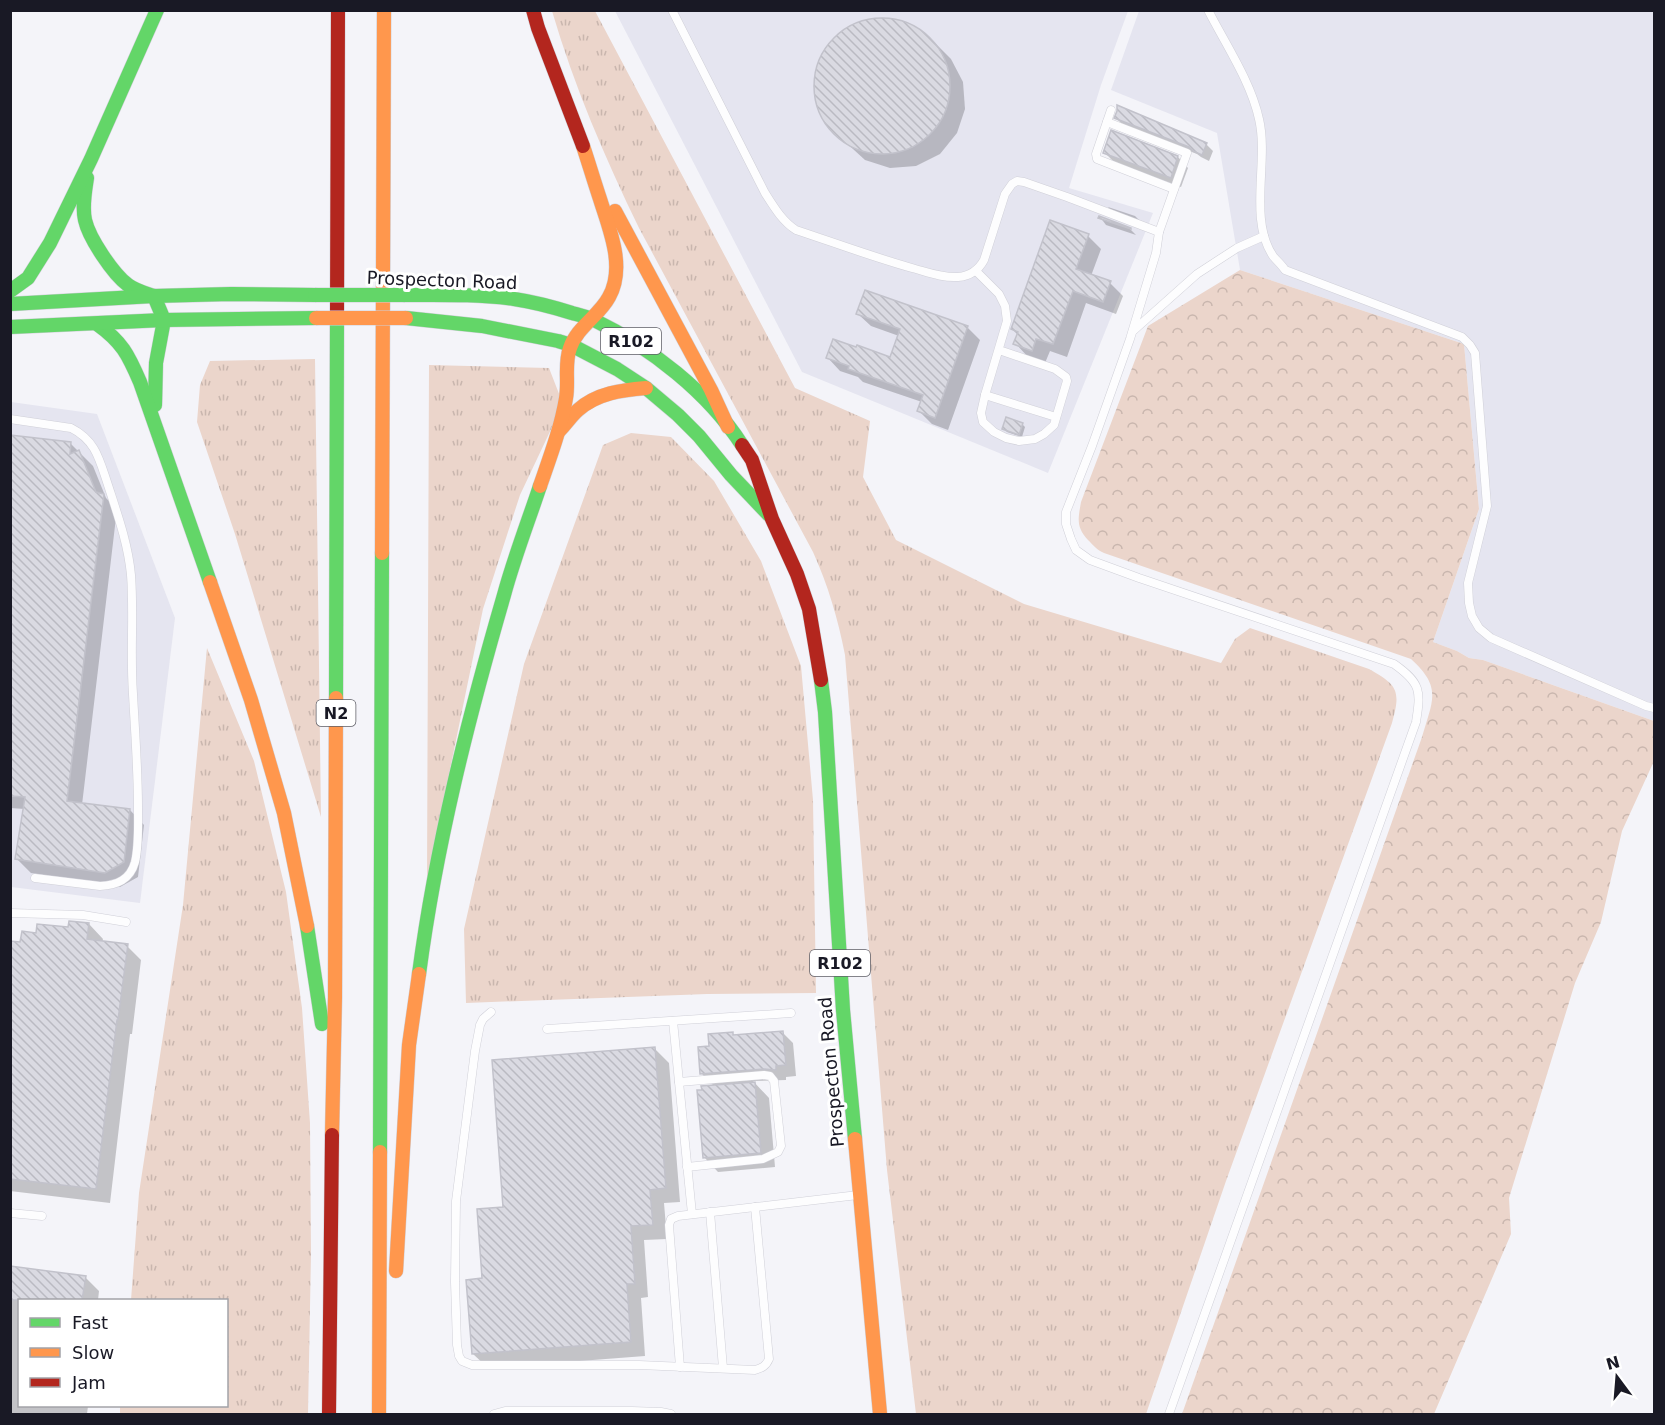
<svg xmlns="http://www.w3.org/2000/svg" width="1665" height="1425" viewBox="0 0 1665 1425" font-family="'DejaVu Sans',sans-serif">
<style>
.built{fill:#e5e5f0}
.grass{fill:url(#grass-tufts)}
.forest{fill:url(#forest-crowns)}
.shadow{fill:#0003}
.building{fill:url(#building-back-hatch);stroke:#c2c2cb;stroke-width:1.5}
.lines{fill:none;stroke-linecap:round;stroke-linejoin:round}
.lane-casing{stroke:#d0d0d8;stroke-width:9}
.fast-casing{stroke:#d0d0d8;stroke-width:15}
.slow-casing{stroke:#d0d0d8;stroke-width:15}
.jam-casing{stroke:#d0d0d8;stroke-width:15}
.lane{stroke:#fdfdfe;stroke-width:8}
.fast{stroke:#63d668;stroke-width:14}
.slow{stroke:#ff974d;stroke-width:14}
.jam{stroke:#b3261e;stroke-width:14}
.fast-bridge-casing{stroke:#d0d0d8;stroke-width:15;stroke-linecap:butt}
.slow-bridge-casing{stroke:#d0d0d8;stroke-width:15;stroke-linecap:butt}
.fast-bridge{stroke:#63d668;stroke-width:14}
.slow-bridge{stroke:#ff974d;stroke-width:14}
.labels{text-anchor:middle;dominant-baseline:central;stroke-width:6;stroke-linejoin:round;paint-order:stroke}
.shield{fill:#fff;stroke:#5e5e66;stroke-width:1.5}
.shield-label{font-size:16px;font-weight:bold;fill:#191925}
.street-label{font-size:18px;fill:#191925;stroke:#fff}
</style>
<defs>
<pattern id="grass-tufts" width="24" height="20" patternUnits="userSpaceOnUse" patternTransform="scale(1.5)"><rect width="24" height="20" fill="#ebd5cb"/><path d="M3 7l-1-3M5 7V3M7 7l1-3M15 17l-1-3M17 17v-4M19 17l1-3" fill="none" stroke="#c9b6ae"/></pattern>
<pattern id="forest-crowns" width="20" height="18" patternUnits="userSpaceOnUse" patternTransform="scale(1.5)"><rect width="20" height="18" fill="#ebd5cb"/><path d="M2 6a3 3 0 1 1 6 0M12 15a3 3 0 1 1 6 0" fill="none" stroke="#c9b6ae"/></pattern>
<pattern id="building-back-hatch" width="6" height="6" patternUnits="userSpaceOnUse" patternTransform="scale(1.5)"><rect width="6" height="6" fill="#dadae2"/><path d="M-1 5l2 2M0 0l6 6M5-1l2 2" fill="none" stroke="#babac2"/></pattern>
</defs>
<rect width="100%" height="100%" fill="#f4f4f9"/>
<g class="built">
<path d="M615 11H1128L1101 85 1069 188 1153 213 1048 473 802 372Z"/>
<path d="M1139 11H1654V721L1483 660 1469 658 1457 651 1433 642 1479 509 1464 344 1240 270 1217 133 1111 90Z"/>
<path d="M11 402 97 414 175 618 140 903 11 887Z"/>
</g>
<g class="grass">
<path d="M552 11H595L795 388 870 421 863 477 896 540 1024 604 1221 663 1235 639 1250 628 1369 669C1398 685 1401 691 1392 723L1226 1181 1146 1414H916L887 1170 845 655C838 619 828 585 813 552L639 228C605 158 574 86 552 11Z"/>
<path d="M315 359 321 817 235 534 197 422 200 385 210 361Z"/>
<path d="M429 365 549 368 563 404 520 495 483 609 427 881Z"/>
<path d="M631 433 671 437 714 481 761 561 801 666 813 800 816 993 707 994 466 1003 464 929 524 664 603 445Z"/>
<path d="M207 648 254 761 286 892 302 1008 310 1123 311 1254 308 1414H120V1406H226V1300H131L139 1193 183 905Z"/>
</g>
<path class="forest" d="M1240 270 1464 344 1479 509 1433 642 1457 651 1469 658 1483 660 1654 721V761L1622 831 1601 922 1575 983 1509 1198 1511 1234 1434 1414H1182L1422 737C1432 701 1443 688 1411 659L1104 553C1097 550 1093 545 1088 540 1076 527 1078 519 1081 502L1148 326Z"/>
<g class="shadow">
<path d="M890 19 915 27 936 44 951 59 963 82 965 109 957 133 940 154 916 166 890 168 865 160 830 128 817 104 815 78 823 53 840 33 864 21Z"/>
<path d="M1116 118 1206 144 1213 151 1209 161 1201 157 1197 154 1123 125Z"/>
<path d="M1112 132 1178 157 1188 168 1181 187 1115 163 1104 152Z"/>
<path d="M1108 207 1135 216 1141 222 1111 211Z"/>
<path d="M1100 217 1130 229 1136 235 1106 225Z"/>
<path d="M1088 236 1101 249 1091 276 1110 283 1123 296 1116 314 1086 303 1067 357 1050 351 1045 363 1028 357 1015 343 1018 335 1012 329Z"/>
<path d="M858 314 967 327 980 340 948 430 932 424 919 411 922 402 863 382 858 377 840 371 828 358 891 359 899 336 871 326Z"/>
<path d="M1022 424 1025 427 1022 437 1007 432 1004 429Z"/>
<path d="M70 443 93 466 106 498 117 509 82 805 130 810 144 825 138 877 120 887 31 873 17 859 25 809 10 808V450Z"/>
<path d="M89 924 103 939 102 943 127 946 141 960 132 1034H130L110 1203 10 1191V1019L22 944 37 934Z"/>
<path d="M782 1032 793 1043 796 1076 786 1077V1080L753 1081 769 1098 775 1167 718 1172 704 1157 715 1087 702 1074 711 1048 732 1033 735 1036Z"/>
<path d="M655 1049 669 1063 680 1202 664 1203 667 1239 644 1240 648 1297 641 1298 645 1356 488 1368 473 1354 483 1280 505 1209Z"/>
<path d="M10 1267 85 1277 99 1291 98 1300H20V1406H88L87 1414H10Z"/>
</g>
<g class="building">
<circle cx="882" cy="86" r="68"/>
<path d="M1117 105 1207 143 1202 155 1193 151 1189 147 1114 118 1117 111Z"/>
<path d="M1111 130 1178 156 1171 178 1103 153Z"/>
<path d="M1099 216 1131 228V229L1098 218Z"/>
<path d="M1050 220 1089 234 1076 269 1111 281 1103 302 1073 291 1053 344 1036 339 1032 351 1013 344 1018 332 1011 329Z"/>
<path d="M865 290 968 326 935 418 917 411 923 395 848 369 849 366 826 358 833 339 856 347 857 345 890 357 900 329 856 314Z"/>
<path d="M1006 417 1023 423 1019 435 1002 429Z"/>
<path d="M10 435 71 442 70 454 79 450 96 492 104 494 67 801 130 809 124 862 105 873 15 859 25 797 10 796Z"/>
<path d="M69 921 89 923 87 939 128 944 118 1020H117L96 1189 10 1179V941L20 942 22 931 36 933 37 924 68 927Z"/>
<path d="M783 1031 786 1065 776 1066V1070L764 1069 700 1074 698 1047 709 1046 708 1034 733 1032V1035Z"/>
<path d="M655 1047 666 1188 650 1190 653 1225 631 1226 635 1284H627L631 1342 472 1354 466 1280 482 1278 477 1209 503 1207 492 1060Z"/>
<path d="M755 1082 761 1153 703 1158 697 1090H702L701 1086Z"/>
<path d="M10 1266 86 1276 82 1300H10Z"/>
</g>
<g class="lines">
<defs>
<g id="lane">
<path d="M672 10 765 193C774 207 782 221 796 230 835 243 873 257 912 268 927 272 942 278 958 277 970 276 978 271 984 260L1005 194 1012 184 1017 181 1024 182 1067 197 1159 232"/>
<path d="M1208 10C1226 45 1251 82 1259 119 1269 161 1248 219 1273 256 1277 261 1282 265 1285 270L1462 337 1470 345 1475 353 1487 506 1468 583 1469 603 1472 616 1479 628 1491 638 1646 706 1654 708"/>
<path d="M1111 110 1096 154 1097 159 1174 189"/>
<path d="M1107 122 1187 153 1159 232 1156 253 1130 339 1092 446 1066 512V524L1071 539 1076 550 1090 560 1139 578 1394 664C1421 683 1421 691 1416 722L1169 1414"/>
<path d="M976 271 999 294 1005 306 1007 321 985 395 981 413 983 422 994 432 1006 438 1019 441 1035 439 1044 434 1054 425 1067 381 1066 377 1055 369 999 350"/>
<path d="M1133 331 1197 274 1237 248 1264 236"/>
<path d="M985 395 1056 417"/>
<path d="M10 419 71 428C95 440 99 458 107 482 117 513 128 543 131 575 134 614 130 654 133 694 135 732 138 769 138 808 138 825 139 845 135 862 130 880 117 885 100 886L35 878"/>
<path d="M10 913 83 915 126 922"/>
<path d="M491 1012 483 1019 480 1025 475 1051 456 1201 455 1282 457 1345 459 1356 462 1361 472 1365H639L755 1370C762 1368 766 1366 769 1359L755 1207"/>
<path d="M673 1021 692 1214"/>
<path d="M547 1029 791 1013"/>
<path d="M679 1082 764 1075 770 1076 774 1081 781 1146 778 1152 763 1159 687 1167"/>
<path d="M710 1212 723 1368"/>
<path d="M10 1213 42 1216"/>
<path d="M680 1367 669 1225 671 1219 678 1216 858 1195"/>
<path d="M494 1414 505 1411H632L661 1412 671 1414"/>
</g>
<g id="fast">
<path d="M87 178C85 191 82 206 85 220 89 238 113 274 128 285 136 291 145 293 154 296L164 320 156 363 155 405"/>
<path d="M10 291 28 278 50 243 91 159 157 10"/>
<path d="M405 295C441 295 478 294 514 299 534 302 553 307 572 313 579 315 587 317 594 320 650 347 708 392 742 445"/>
<path d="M10 304 154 296 231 294 315 295"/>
<path d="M406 318 482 326 558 341 571 345 617 369 646 388 678 415 699 436 731 475 769 515"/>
<path d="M97 324C122 342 128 354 140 382L210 582"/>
<path d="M10 327 164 320 316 318"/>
<path d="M821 680 825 712 843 1010 855 1139"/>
<path d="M336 698 337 316"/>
<path d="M307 926 322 1024"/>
<path d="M419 974C436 845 468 719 504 595 514 558 528 522 540 486"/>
<path d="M380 1152 382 553"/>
</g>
<g id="slow">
<path d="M615 211 711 390 728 427"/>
<path d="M559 431C566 424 571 416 578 410 597 393 622 390 646 388"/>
<path d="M540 486C550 457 561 428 566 398 569 381 564 364 570 348 577 327 599 316 609 297 626 267 609 228 600 199 594 181 589 164 583 146"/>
<path d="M382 553 384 10"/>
<path d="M210 582 251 700 284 813 307 926"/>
<path d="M332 1135 335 997 336 698"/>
<path d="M855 1139 880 1414"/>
<path d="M396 1271 409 1045 419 974"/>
<path d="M379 1414 380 1152"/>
</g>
<g id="jam">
<path d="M533 10 538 28 583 146"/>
<path d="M337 316 338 10"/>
<path d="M742 445 752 460 772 519 797 574 809 609 821 680"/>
<path d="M329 1414 332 1135"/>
</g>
</defs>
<use href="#lane" class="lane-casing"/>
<use href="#fast" class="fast-casing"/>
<use href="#slow" class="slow-casing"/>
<use href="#jam" class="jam-casing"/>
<use href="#lane" class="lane"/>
<use href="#fast" class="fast"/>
<use href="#slow" class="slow"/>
<use href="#jam" class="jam"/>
<defs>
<path id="fast-bridge" d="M315 295H405"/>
<path id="slow-bridge" d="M316 318H406"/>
</defs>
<use href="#fast-bridge" class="fast-bridge-casing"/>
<use href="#slow-bridge" class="slow-bridge-casing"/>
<use href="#fast-bridge" class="fast-bridge"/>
<use href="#slow-bridge" class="slow-bridge"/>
</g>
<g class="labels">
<g class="shield">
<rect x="601" y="328" width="60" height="26" rx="4.5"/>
<rect x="316.5" y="700" width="39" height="26" rx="4.5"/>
<rect x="810" y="950" width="60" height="26" rx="4.5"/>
</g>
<g class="shield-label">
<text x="631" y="341">R102</text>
<text x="336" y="713">N2</text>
<text x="840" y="963">R102</text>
</g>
<g class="street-label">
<text transform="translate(442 280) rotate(2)">Prospecton Road</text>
<text transform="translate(831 1072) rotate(-95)">Prospecton Road</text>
</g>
</g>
<rect width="1665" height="1425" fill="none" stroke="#191925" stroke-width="24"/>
<rect x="18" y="1299" width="210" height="108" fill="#ffffff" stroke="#a3a3a8" stroke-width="1.5"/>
<rect x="30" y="1318" width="30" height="9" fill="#63d668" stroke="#a3a3a8" stroke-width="1.5"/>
<text x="72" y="1329" font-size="18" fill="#191925">Fast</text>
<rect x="30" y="1348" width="30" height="9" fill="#ff974d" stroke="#a3a3a8" stroke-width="1.5"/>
<text x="72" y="1359" font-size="18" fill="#191925">Slow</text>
<rect x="30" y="1378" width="30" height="9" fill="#b3261e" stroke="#a3a3a8" stroke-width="1.5"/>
<text x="72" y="1389" font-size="18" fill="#191925">Jam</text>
<g transform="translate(1617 1377) rotate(344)" stroke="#ffffff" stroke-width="4.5" paint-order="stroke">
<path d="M0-4.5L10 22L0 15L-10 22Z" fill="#191925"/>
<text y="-9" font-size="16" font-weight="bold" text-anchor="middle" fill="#191925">N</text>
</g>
</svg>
